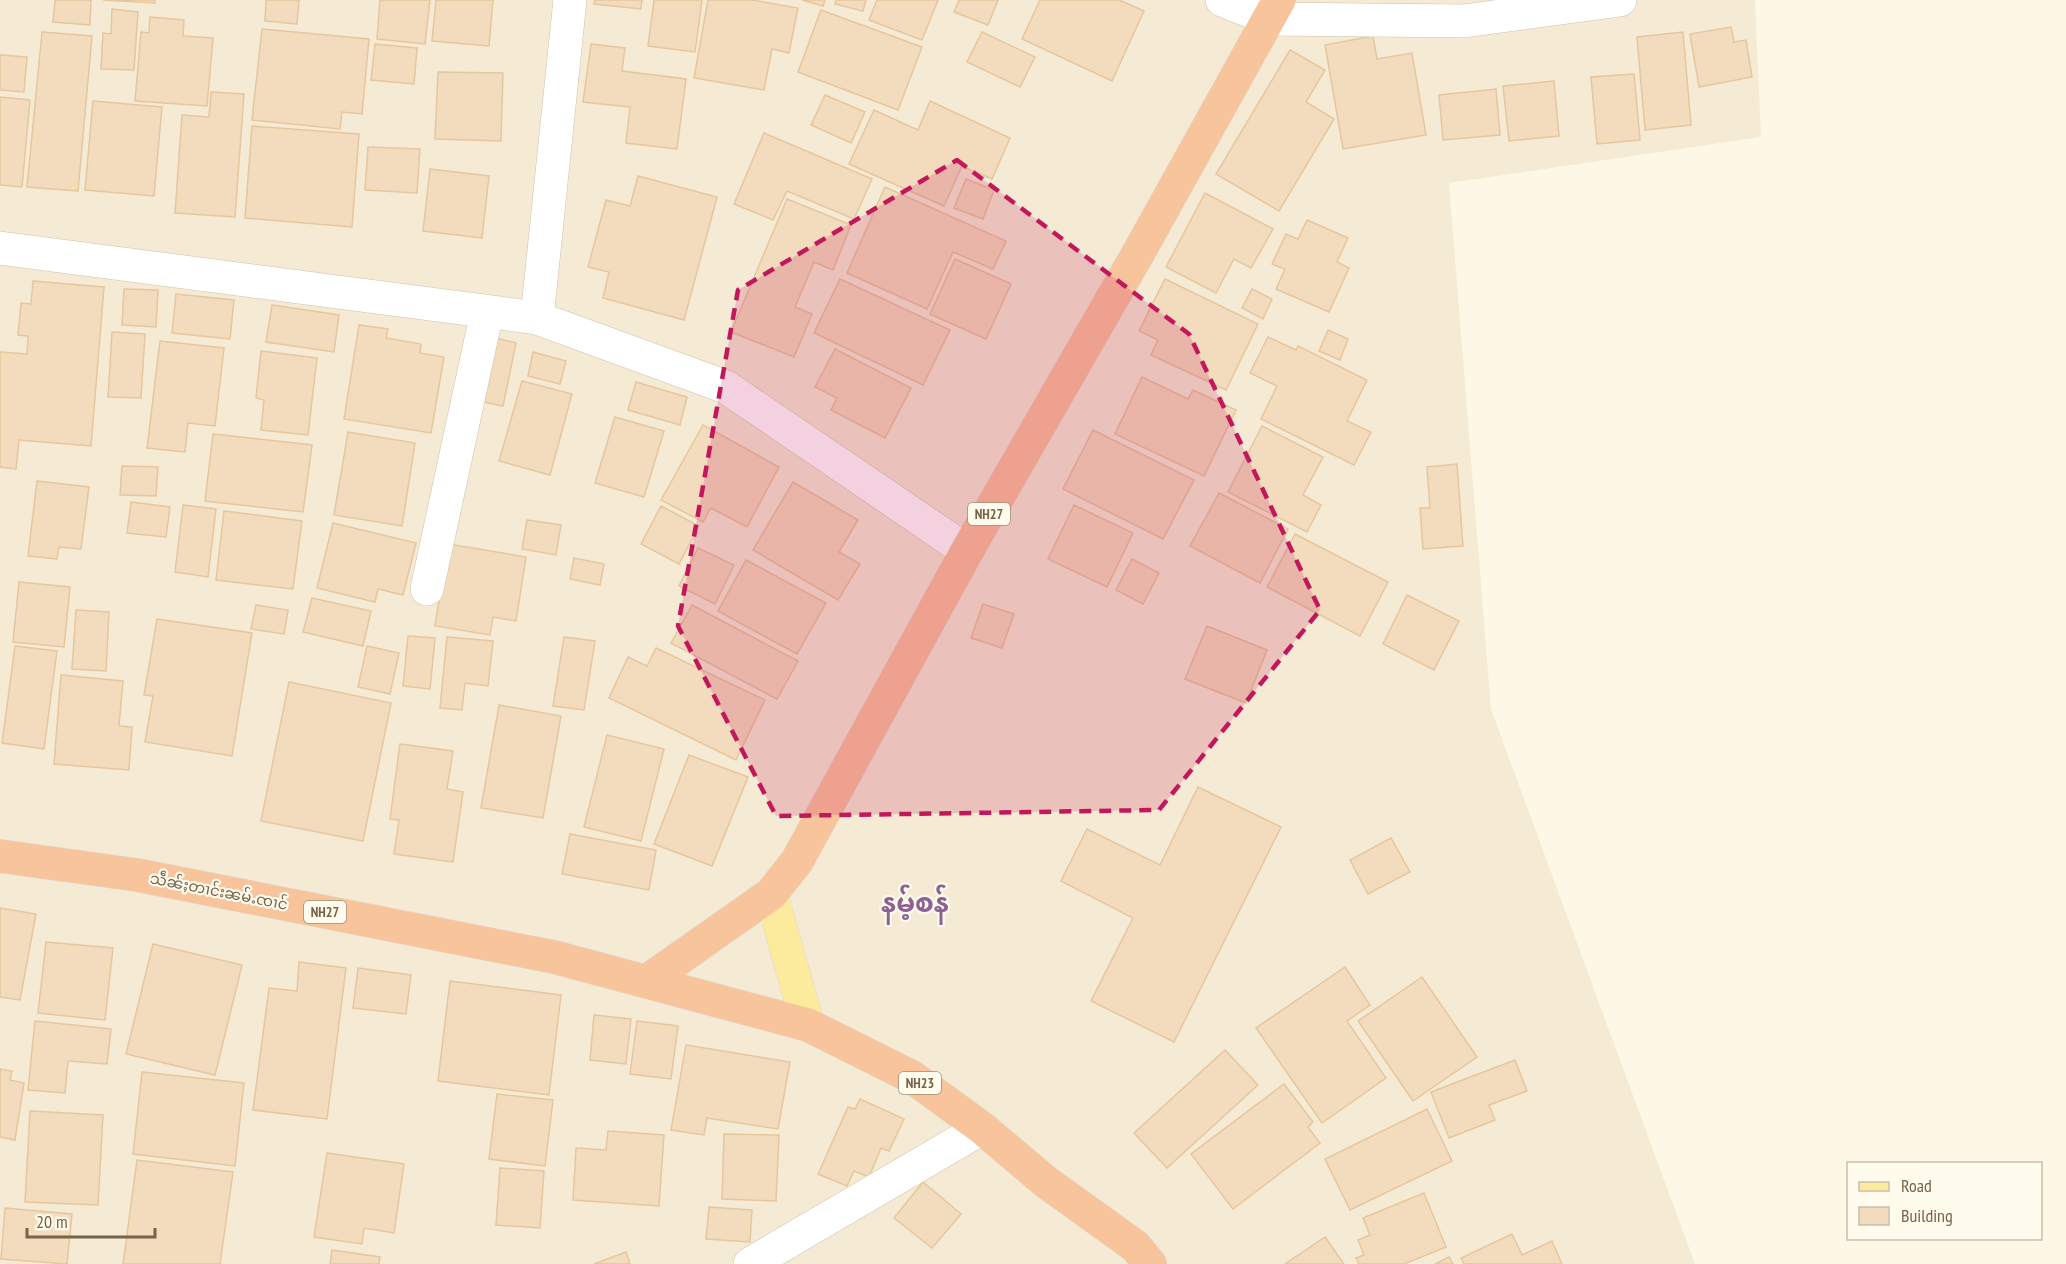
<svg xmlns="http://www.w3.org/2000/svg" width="2066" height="1264" viewBox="0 0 2066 1264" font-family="'PT Sans Narrow','Noto Sans Myanmar',sans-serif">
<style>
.residential{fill:#f5ebd4}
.building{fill:#f3dcbd;stroke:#e6c69d;stroke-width:1.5}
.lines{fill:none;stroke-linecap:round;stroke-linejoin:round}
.minor-casing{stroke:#cfc1ac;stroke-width:34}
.major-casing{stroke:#ded9d4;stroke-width:34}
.highway-casing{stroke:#ded9d4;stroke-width:34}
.minor{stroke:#fff;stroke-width:33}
.major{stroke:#fcea9d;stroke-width:33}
.highway{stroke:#f8c49c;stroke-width:33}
.marked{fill:#c2185b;fill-opacity:0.2;stroke:#c2185b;stroke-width:4.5;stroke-dasharray:12 8;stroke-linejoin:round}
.labels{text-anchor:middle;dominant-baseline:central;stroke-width:4.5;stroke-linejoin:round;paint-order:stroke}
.shield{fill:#fffbed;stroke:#a0907b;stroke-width:1.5}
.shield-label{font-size:14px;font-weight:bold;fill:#77624a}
.street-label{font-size:15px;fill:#77624a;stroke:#fffbed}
.town-label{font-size:27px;font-weight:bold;fill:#8c6194;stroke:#fffbed}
</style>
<rect width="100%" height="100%" fill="#fdf8e6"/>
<path class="residential" d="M0 0H1755L1761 137 1449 183 1491 709 1695 1264H0Z"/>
<g class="building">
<path d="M55 0H91L90 25 53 22Z"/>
<path d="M103 0H155V3Z"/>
<path d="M266 0H299L297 24 265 21Z"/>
<path d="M380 0H430L425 44 377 39Z"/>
<path d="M436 0H493L489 46 432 41Z"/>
<path d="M595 0H642L641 9 594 4Z"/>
<path d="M654 0H702L695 52 648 46Z"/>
<path d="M708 0H752L798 8 789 53 772 49 764 90 694 78Z"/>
<path d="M802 0H825L823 6Z"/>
<path d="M836 0H866L863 11 835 4Z"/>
<path d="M877 0H938L922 40 869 20Z"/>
<path d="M959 0H998L988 25 954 12Z"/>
<path d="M1040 0H1119L1144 11 1112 81 1022 39Z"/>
<path d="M112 9 138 12 134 70 101 69 103 33 111 34Z"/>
<path d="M821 10 922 47 898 110 798 72Z"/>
<path d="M150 17 184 20 183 36 213 38 207 106 135 101 141 32 149 33Z"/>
<path d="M1731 27 1734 42 1746 40 1752 77 1699 87 1690 34Z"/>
<path d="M262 29 369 39 362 114 342 112 340 129 252 120Z"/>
<path d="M42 32 92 36 78 191 27 187Z"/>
<path d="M982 32 1035 57 1020 87 967 62Z"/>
<path d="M1683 32 1691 125 1645 130 1637 37Z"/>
<path d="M1373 36 1377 59 1412 53 1426 135 1343 149 1325 45Z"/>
<path d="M375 44 417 48 414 84 371 80Z"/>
<path d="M591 44 625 48 622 71 686 79 677 149 626 143 630 107 583 102Z"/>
<path d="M1290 50 1325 70 1306 102 1334 119 1279 211 1216 174Z"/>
<path d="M0 55 27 57 24 92 0 90Z"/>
<path d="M438 72 503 73 501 141 435 139Z"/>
<path d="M1634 74 1640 140 1597 144 1591 77Z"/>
<path d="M1554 81 1559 136 1509 141 1503 86Z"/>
<path d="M1496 89 1500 135 1443 140 1439 95Z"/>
<path d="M211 92 244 94 235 217 175 213 182 115 209 117Z"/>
<path d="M825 95 865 112 851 143 811 125Z"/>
<path d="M0 97 30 100 22 187 0 185Z"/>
<path d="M93 101 162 107 154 196 85 190Z"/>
<path d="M930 101 1010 138 992 179 962 166 944 206 849 164 874 110 918 130Z"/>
<path d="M252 126 359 134 352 227 245 218Z"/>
<path d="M764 133 872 179 854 219 787 191 773 220 734 204Z"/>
<path d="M368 147 420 149 417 193 365 190Z"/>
<path d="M430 169 489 176 482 238 423 231Z"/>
<path d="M638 176 717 197 684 320 603 298 609 272 588 267 606 200 630 206Z"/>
<path d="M966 179 994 190 983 219 954 208Z"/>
<path d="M885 187 1006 241 993 269 953 252 927 309 847 273Z"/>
<path d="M1205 193 1273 229 1251 268 1234 259 1216 293 1166 267Z"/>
<path d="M787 199 851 225 833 270 814 262 795 307 812 314 794 357 731 332Z"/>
<path d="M1307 220 1348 238 1337 262 1349 268 1329 312 1276 289 1285 269 1272 264 1286 234 1298 239Z"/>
<path d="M955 259 1011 284 986 339 930 314Z"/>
<path d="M840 279 950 330 923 385 814 333Z"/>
<path d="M1165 279 1258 324 1226 390 1151 355 1158 340 1139 331Z"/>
<path d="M33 281 104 287 91 446 19 440 16 469 0 467V352L27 354 28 336 18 335 21 303 31 304Z"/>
<path d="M124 289 158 290 156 327 122 325Z"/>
<path d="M1252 289 1272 299 1263 319 1242 308Z"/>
<path d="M176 294 234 300 230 339 172 333Z"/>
<path d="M272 305 339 315 334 352 266 342Z"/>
<path d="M359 325 388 329 386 338 421 344 420 353 444 357 431 433 344 419Z"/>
<path d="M1328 330 1348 339 1340 360 1319 351Z"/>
<path d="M112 332 145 334 141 398 108 397Z"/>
<path d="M488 336 516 343 503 406 474 400Z"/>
<path d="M1268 337 1296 350 1298 346 1367 380 1347 421 1371 432 1354 465 1261 419 1277 386 1250 373Z"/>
<path d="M160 341 224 348 215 426 188 423 185 452 147 448Z"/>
<path d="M835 349 911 388 885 438 831 410 837 398 815 387Z"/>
<path d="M261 351 317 358 308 435 261 430 264 400 256 398Z"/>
<path d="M533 352 566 361 560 384 528 376Z"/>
<path d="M1142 377 1188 399 1193 390 1236 410 1204 476 1115 434Z"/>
<path d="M522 381 572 394 550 475 499 461Z"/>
<path d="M636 382 687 397 680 425 628 410Z"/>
<path d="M615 417 664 431 644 497 595 483Z"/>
<path d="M703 425 779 467 747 527 711 508 703 522 661 500Z"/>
<path d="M1262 426 1323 457 1303 495 1321 505 1307 532 1228 492Z"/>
<path d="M1093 430 1194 480 1163 539 1063 489Z"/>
<path d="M348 432 415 443 402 526 334 515Z"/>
<path d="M213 434 312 445 303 512 205 501Z"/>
<path d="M1457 464 1463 546 1423 549 1420 508H1430L1427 467Z"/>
<path d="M122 466 158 467 156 496 120 495Z"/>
<path d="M37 481 89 487 81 549 59 547 57 559 28 556Z"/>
<path d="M793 482 858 520 839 552 860 564 838 600 753 550Z"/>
<path d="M1219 493 1288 529 1260 583 1190 546Z"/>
<path d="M131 502 170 507 166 537 127 533Z"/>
<path d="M183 505 216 509 208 577 175 572Z"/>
<path d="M1074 505 1133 533 1107 587 1048 559Z"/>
<path d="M661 506 699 526 679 564 641 544Z"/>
<path d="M224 511 302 521 293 589 216 580Z"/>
<path d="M527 520 561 525 556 555 522 549Z"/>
<path d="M333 523 416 543 403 595 378 589 375 602 317 588Z"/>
<path d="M1295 534 1388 582 1360 636 1267 587Z"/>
<path d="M448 544 526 557 516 621 493 617 490 635 435 626Z"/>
<path d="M698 548 734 565 715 604 679 586Z"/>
<path d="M574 558 604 564 600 585 570 579Z"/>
<path d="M1132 559 1159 573 1143 604 1116 590Z"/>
<path d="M746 560 826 603 797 654 718 611Z"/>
<path d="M19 582 70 587 64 647 13 642Z"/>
<path d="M1407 595 1459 621 1434 670 1383 644Z"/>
<path d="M312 598 371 611 363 646 303 632Z"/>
<path d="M983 604 1014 614 1002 648 971 638Z"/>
<path d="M256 605 288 610 284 634 251 629Z"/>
<path d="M692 605 798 661 777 699 671 643Z"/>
<path d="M76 610 109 612 106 671 72 669Z"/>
<path d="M157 619 252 633 232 756 145 742 153 696 144 695Z"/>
<path d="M1207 626 1267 650 1246 703 1185 679Z"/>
<path d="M408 636 435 638 430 689 403 686Z"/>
<path d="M447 637 493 641 488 686 465 683 462 710 440 708Z"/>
<path d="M564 637 595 641 584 710 553 706Z"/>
<path d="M15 646 57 651 44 749 2 743Z"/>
<path d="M367 646 399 653 390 694 358 687Z"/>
<path d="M656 648 765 700 736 760 609 698 628 657 647 666Z"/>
<path d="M61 675 123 681 119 726 132 727 129 770 54 764Z"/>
<path d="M289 682 391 703 363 841 261 821Z"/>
<path d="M499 705 561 716 543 818 481 808Z"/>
<path d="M607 735 664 749 641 841 584 827Z"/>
<path d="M400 744 453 751 447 789 463 792 453 862 394 854 399 820 390 819Z"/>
<path d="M689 755 748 777 712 866 654 844Z"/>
<path d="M1198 787 1281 827 1174 1042 1091 1001 1133 918 1061 881 1087 829 1160 865Z"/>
<path d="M570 834 656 850 649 890 562 874Z"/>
<path d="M1391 838 1410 872 1368 894 1350 860Z"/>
<path d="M0 908 36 914 20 1000 0 997Z"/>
<path d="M46 942 113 948 105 1020 38 1013Z"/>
<path d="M153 944 242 965 215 1075 126 1054Z"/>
<path d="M299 962 346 968 327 1119 253 1110 269 988 297 991Z"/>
<path d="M1345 967 1370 1005 1347 1021 1386 1078 1322 1123 1256 1028Z"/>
<path d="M358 968 411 975 406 1014 353 1008Z"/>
<path d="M1422 977 1477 1057 1413 1101 1358 1021Z"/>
<path d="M450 981 561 995 549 1095 438 1081Z"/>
<path d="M594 1015 631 1019 626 1064 590 1060Z"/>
<path d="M35 1021 111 1029 107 1064 68 1061 65 1093 28 1090Z"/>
<path d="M637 1021 678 1026 671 1079 630 1074Z"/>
<path d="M686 1045 790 1062 778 1129 707 1118 704 1135 671 1130Z"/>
<path d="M1225 1050 1258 1085 1167 1168 1134 1133Z"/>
<path d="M1515 1060 1527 1091 1489 1105 1495 1120 1449 1138 1431 1092Z"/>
<path d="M0 1069 12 1071 10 1080 24 1083 15 1140 0 1137Z"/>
<path d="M142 1072 244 1083 235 1166 133 1154Z"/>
<path d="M1284 1084 1313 1122 1308 1127 1320 1143 1233 1209 1191 1154Z"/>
<path d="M497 1094 553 1100 545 1166 489 1159Z"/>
<path d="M860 1099 904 1119 889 1151 881 1148 869 1177 854 1171 847 1186 818 1174 848 1107 855 1109Z"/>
<path d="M1427 1109 1452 1161 1350 1210 1325 1159Z"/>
<path d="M30 1111 103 1115 98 1205 25 1202Z"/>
<path d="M608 1131 664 1135 659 1206 573 1200 576 1148 606 1150Z"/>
<path d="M724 1134 779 1135 776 1201 722 1199Z"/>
<path d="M327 1153 404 1164 394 1233 364 1228 362 1244 314 1237Z"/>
<path d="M137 1160 233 1172 220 1264H123Z"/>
<path d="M500 1168 544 1171 540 1228 496 1225Z"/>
<path d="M923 1182 961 1214 932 1248 894 1218Z"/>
<path d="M1424 1193 1446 1247 1404 1264H1359L1356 1258 1364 1255 1358 1240 1370 1235 1363 1218Z"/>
<path d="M709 1207 752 1210 750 1242 706 1239Z"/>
<path d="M5 1208 72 1214 67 1264 1 1259Z"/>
<path d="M1512 1234 1522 1255 1552 1241 1562 1264H1464L1461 1258Z"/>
<path d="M1325 1237 1344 1264H1285Z"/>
<path d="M332 1250 380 1257 379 1264H330Z"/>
<path d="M626 1252 630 1264H594Z"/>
<path d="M1449 1257 1453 1264H1435Z"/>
</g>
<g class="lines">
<defs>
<g id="minor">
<path d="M1222 0 1269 19 1464 21 1620 0"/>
<path d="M0 248 537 318 726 387 967 551"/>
<path d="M537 318 570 0"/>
<path d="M427 589 487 312"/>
<path d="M750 1264 982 1128"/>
</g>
<path id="major" d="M771 894 808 1025"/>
<g id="highway">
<path d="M0 856 137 875 554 957 808 1025 912 1077 982 1128 1046 1182 1135 1246 1150 1264"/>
<path d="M647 981 771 894 797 861 967 551 1140 250 1279 0"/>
</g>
</defs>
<use href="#minor" class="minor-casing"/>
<use href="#major" class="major-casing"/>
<use href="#highway" class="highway-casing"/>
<use href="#minor" class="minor"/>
<use href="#major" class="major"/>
<use href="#highway" class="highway"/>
</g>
<path class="marked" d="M957 160 1189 334 1320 610 1159 810 776 816 678 626 738 290Z"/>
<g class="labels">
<g class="shield">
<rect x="968" y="503" width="42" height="22" rx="4.5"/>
<rect x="304" y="901" width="42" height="22" rx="4.5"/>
<rect x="899" y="1072" width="42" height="22" rx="4.5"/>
</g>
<g class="shield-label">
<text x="989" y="514">NH27</text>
<text x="325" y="912">NH27</text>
<text x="920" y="1083">NH23</text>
</g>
<g class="street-label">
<text transform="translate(219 891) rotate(11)">သဵၼ်ႈတၢင်းၼမ်ႉၸၢင်</text>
</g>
<g class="town-label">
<text x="915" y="902">နမ့်စန်</text>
</g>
</g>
<rect x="1847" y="1162" width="195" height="78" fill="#fffbed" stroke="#c9beac" stroke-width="1.5"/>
<rect x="1859" y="1182" width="30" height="9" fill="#fcea9d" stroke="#c9beac" stroke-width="1.5"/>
<text x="1901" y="1192" font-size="18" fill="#77624a">Road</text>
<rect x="1859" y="1207" width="30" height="18" fill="#f3dcbd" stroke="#c9beac" stroke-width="1.5"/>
<text x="1901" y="1222" font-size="18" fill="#77624a">Building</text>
<path d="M27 1228v9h128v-9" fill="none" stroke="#77624a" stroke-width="3"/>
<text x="36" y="1228" font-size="18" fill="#77624a" stroke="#fffbed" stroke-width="4.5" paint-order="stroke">20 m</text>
</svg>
